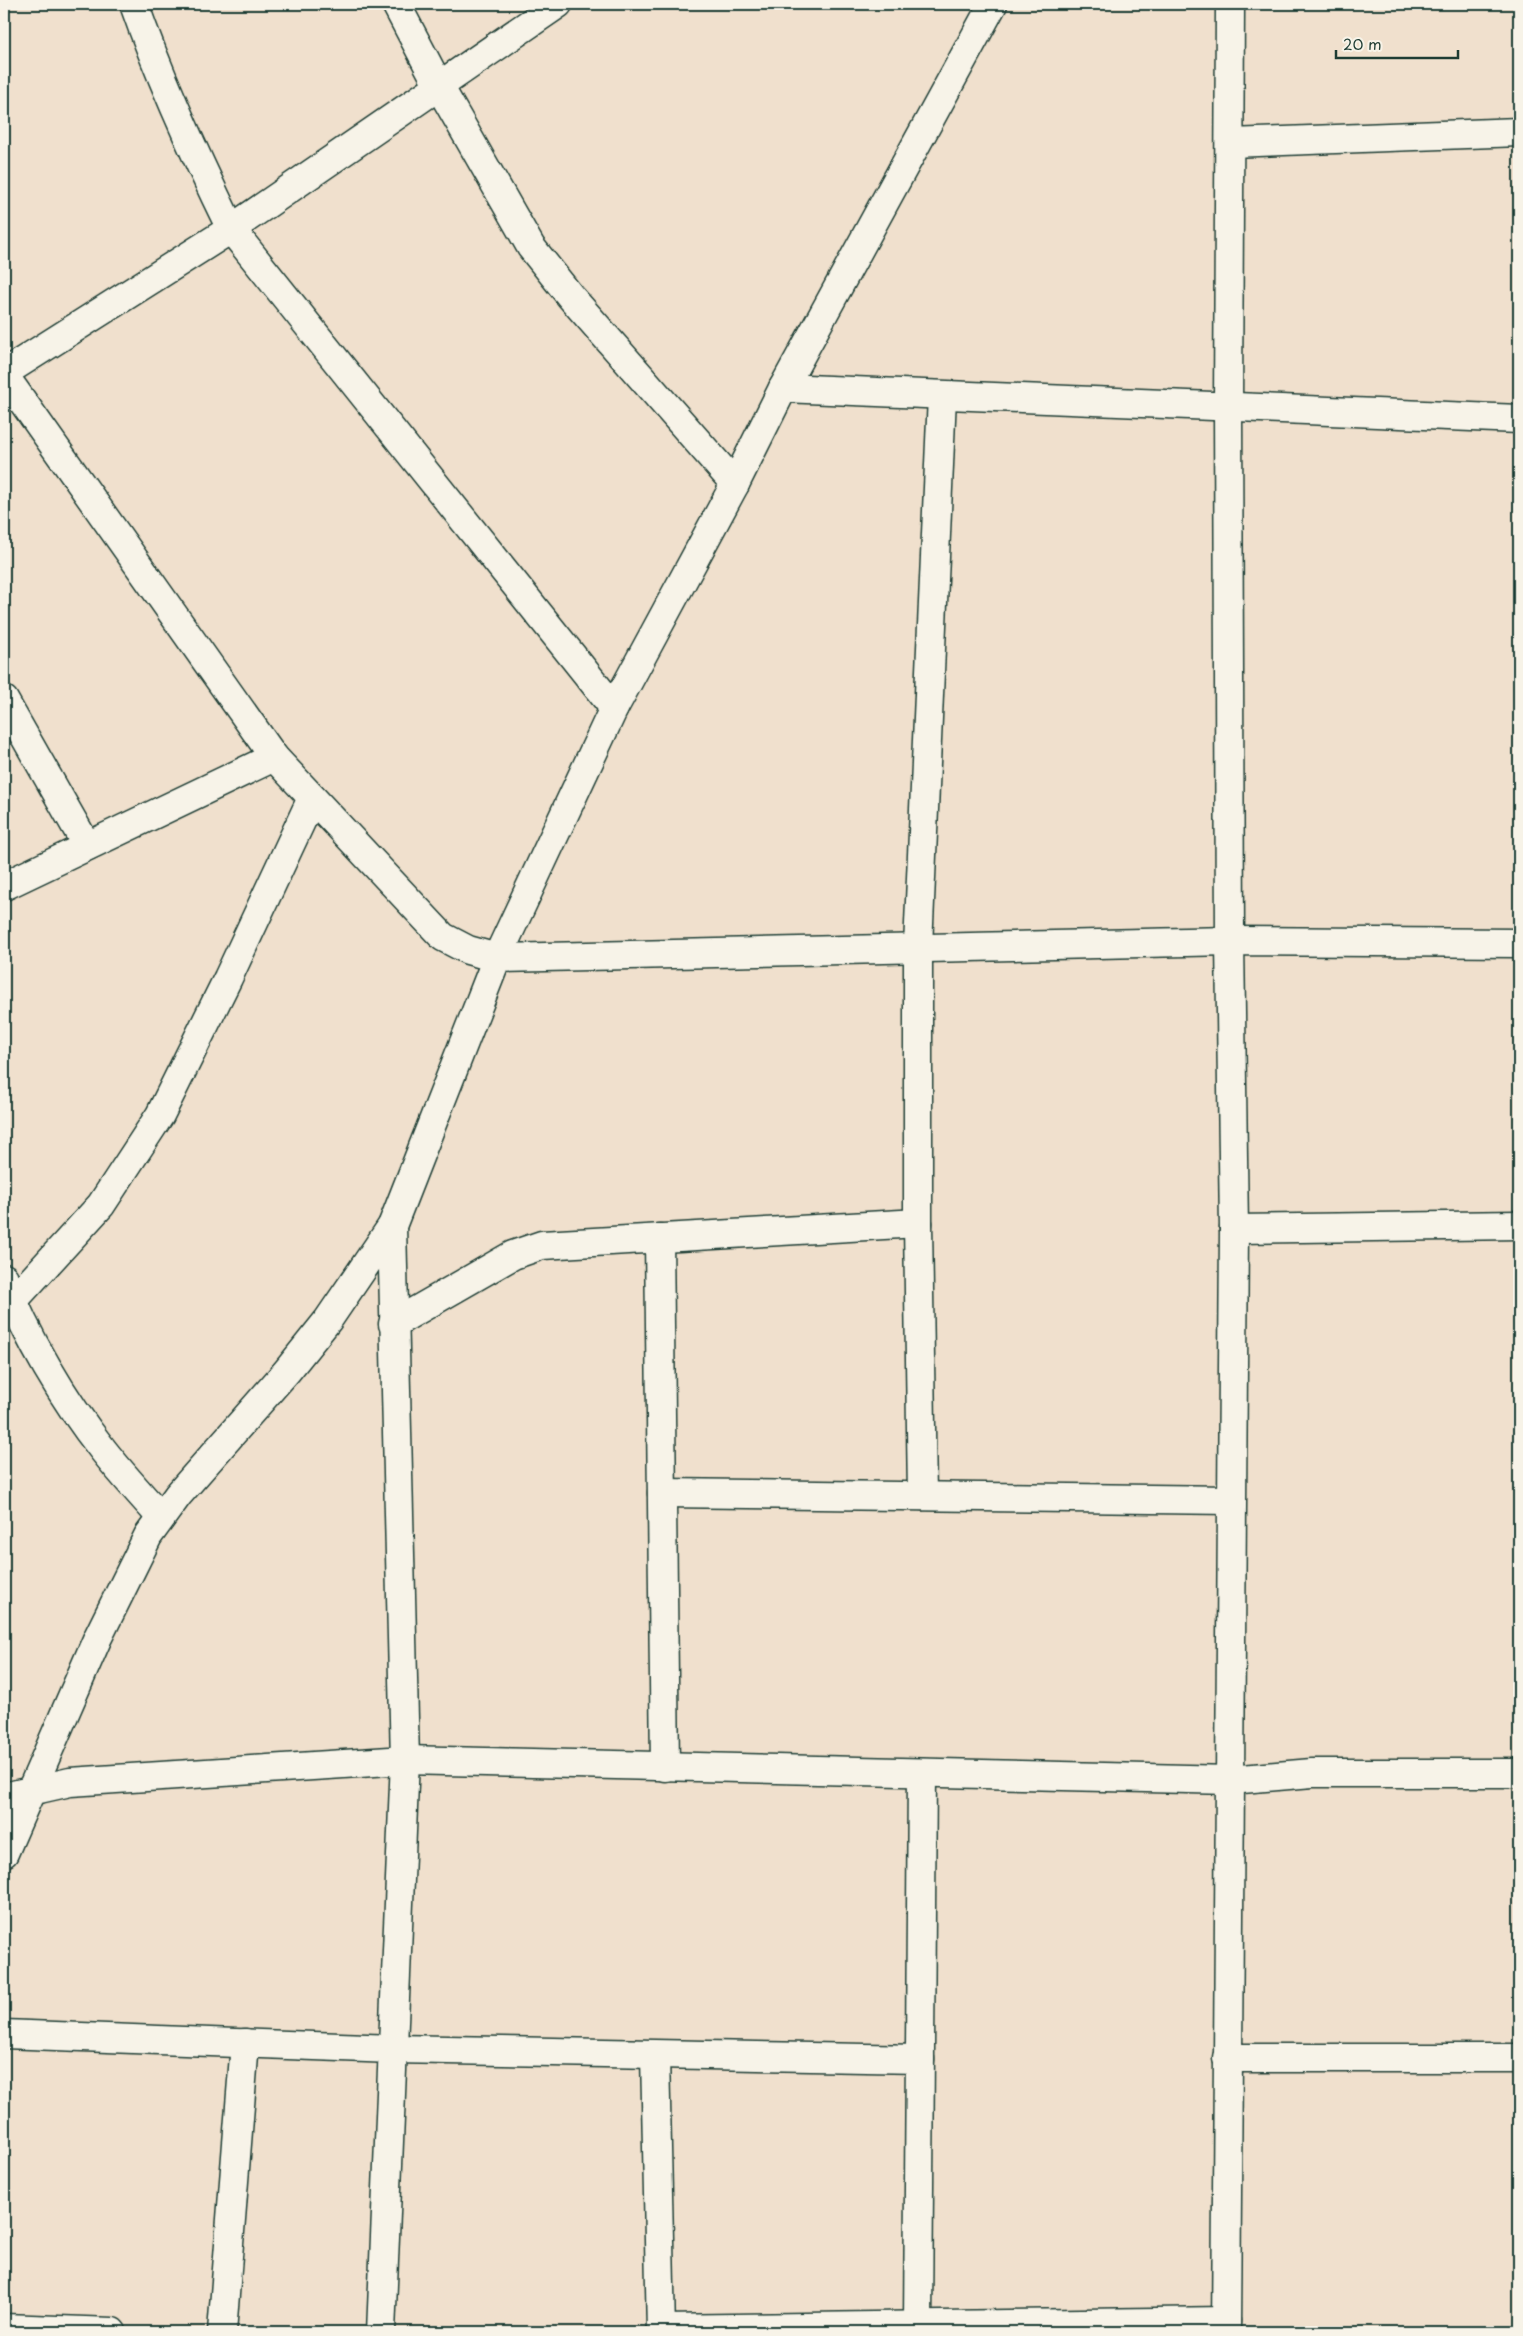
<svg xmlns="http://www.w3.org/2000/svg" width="1523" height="2336" viewBox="0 0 1523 2336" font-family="'Playpen Sans',sans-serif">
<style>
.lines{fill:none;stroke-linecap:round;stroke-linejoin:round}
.minor-casing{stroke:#1f3d34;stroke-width:31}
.minor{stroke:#f7f3e8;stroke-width:28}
</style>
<rect width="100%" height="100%" fill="#f0e0cd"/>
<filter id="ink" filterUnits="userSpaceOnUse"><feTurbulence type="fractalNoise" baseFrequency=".02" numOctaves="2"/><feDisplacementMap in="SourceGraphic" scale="10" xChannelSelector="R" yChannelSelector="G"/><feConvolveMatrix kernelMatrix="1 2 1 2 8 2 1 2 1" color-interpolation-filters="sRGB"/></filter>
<g filter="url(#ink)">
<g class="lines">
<defs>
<g id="minor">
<path d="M134 4C161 81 195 155 231 229L614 708"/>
<path d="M396 4 439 86 531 247 571 297 735 484"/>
<path d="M1231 143 1519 132"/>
<path d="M4 373 231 229 558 4"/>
<path d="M4 375 274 757 443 937 468 950 497 958 1230 941 1519 943"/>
<path d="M783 388 1519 419"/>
<path d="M4 700 87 846"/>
<path d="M4 886 274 757"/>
<path d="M1234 1229 1519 1225"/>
<path d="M659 1238 665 1767"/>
<path d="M4 1278C25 1335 65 1402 103 1450 121 1473 141 1495 161 1517"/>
<path d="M13 1301 101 1205 160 1115 228 978 312 798"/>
<path d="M393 1324 513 1255 542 1245 918 1223"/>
<path d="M662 1493 1231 1500"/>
<path d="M922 1496 918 1223V947L942 396"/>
<path d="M4 1797 70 1782 405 1760 1230 1780 1312 1773H1519"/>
<path d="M4 1853 98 1637 148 1536 178 1495 287 1371 328 1320 392 1226 497 958 614 708 735 484 783 388 993 4"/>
<path d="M4 2034 393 2049 920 2059"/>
<path d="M655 2055 661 2332"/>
<path d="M1227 2058H1519"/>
<path d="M918 2325 922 1773"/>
<path d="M4 2328 112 2332"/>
<path d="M661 2329 1226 2321"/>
<path d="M222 2332 245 2043"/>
<path d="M381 2332 405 1760 392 1226"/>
<path d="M1226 2332 1234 1229 1230 941 1228 407 1230 4"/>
</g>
</defs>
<use href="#minor" class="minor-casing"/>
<use href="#minor" class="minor"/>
</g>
</g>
<rect width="1523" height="2336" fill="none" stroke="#f7f3e8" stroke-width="20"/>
<rect x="10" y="10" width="1503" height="2316" fill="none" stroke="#1f3d34" stroke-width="2" filter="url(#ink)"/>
<path d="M1336 50v8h122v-8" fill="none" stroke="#1f3d34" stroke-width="2.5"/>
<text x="1343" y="50" font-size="15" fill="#1f3d34" stroke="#f7f3e8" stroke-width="4" paint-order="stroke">20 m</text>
</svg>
